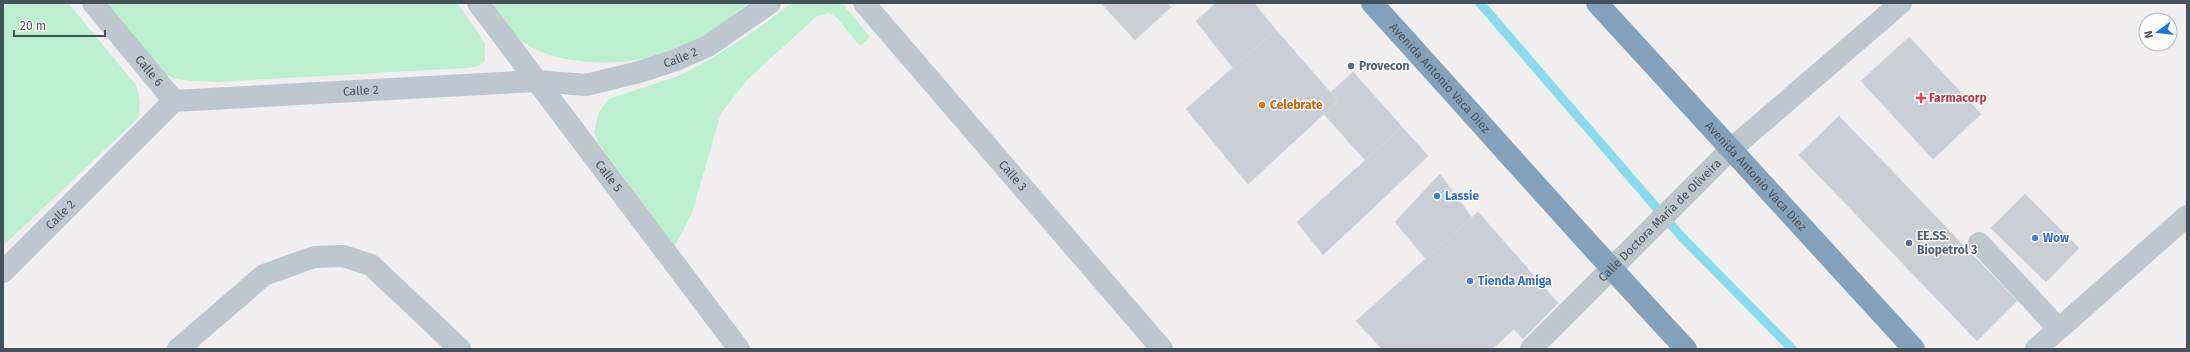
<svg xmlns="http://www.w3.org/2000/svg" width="2190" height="352" viewBox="0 0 2190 352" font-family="'Fira Sans',sans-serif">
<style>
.park{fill:#bbefcd}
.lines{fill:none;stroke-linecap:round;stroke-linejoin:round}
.stream{stroke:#88dbec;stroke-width:9}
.building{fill:#cacdd3;stroke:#d2d4d9}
.minor{stroke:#bcc6cd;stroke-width:22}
.highway{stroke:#85a2bd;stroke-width:22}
.service-dot{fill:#5c6f8a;stroke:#fff;stroke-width:1.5}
.health-dot{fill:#e0444e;stroke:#fff;stroke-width:1.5}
.food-dot{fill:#e8710a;stroke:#fff;stroke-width:1.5}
.shop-dot{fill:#3f7fe0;stroke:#fff;stroke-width:1.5}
.labels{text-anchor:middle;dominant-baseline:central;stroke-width:3;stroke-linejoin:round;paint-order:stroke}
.street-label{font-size:12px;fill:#46525b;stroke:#fff}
.service-label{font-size:12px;font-weight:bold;fill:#4e5e75;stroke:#fff;text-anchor:start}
.health-label{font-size:12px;font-weight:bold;fill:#be3a42;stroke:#fff;text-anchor:start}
.food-label{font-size:12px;font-weight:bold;fill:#c56008;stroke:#fff;text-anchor:start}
.shop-label{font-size:12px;font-weight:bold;fill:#366cbe;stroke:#fff;text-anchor:start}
</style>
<rect width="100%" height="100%" fill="#f0eeee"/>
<g class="park">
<path d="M3 3H68L136 85C140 97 141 106 138 118L3 246Z"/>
<path d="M105 3H457L485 43V60L479 66 466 68 216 82C201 81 180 82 167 75 146 62 121 24 105 3Z"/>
<path d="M492 3H749C730 17 710 33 689 44 645 68 552 72 515 35 506 26 499 13 492 3Z"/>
<path d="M792 3H842L870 37 860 46 836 17 829 13 817 16 747 80 721 113 692 213 675 246 599 144 594 132 599 112 609 99 678 76 702 64 746 37Z"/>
</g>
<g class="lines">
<path class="stream" d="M1480 3 1680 235 1792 349"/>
</g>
<g class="building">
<path d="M1101 3H1167L1171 7 1135 40Z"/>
<path d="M1216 3H1254L1276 30 1233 68 1196 21Z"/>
<path d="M1276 30 1338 101 1248 184 1186 109Z"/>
<path d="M1909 37 1981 114 1933 159 1861 81Z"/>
<path d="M1353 72 1402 127 1365 160 1324 114 1338 101 1331 92Z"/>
<path d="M1839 116 2017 301 1977 341 1799 155Z"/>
<path d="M1402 127 1428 156 1323 255 1297 222Z"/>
<path d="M1440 174 1472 218 1426 259 1395 222Z"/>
<path d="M2025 194 2079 248 2046 282 1991 228Z"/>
<path d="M1478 212 1558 303 1523 339 1514 329 1492 349H1382L1356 321Z"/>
</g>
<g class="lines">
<g class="minor">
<path id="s1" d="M93 3 174 101"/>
<path id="s2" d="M478 3 739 349"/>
<path id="s3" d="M864 3 1162 349"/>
<path d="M1979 243 2059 329"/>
<path id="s4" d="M3 272 174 101 537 81 586 85 639 72 676 60 708 46 770 3"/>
<path d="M178 349 264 275 314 257 343 256 371 265 460 349"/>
<path id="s5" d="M1531 349 1730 150 1901 3"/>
<path d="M2036 349 2187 216"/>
</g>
<g class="highway">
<path id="s6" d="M1372 3C1477 118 1579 235 1686 349"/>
<path id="s7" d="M1597 3 1914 349"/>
</g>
</g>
<g class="service-dot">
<circle cx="1351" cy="66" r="4"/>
<circle cx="1909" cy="243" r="4"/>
</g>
<path class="health-dot" d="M1919 92h4v4h4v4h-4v4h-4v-4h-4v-4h4z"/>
<circle class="food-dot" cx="1262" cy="105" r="4"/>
<g class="shop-dot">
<circle cx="1437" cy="196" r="4"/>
<circle cx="2035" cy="238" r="4"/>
<circle cx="1470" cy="281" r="4"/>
</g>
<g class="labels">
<g class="street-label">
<text stroke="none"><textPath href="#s4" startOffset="753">Calle 2</textPath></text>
<text stroke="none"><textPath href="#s1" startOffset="88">Calle 6</textPath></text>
<text stroke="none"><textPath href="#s6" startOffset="101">Avenida Antonio Vaca Diez</textPath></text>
<text stroke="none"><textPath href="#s4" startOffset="429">Calle 2</textPath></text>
<text stroke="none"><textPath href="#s3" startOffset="228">Calle 3</textPath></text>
<text stroke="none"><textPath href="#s2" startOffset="217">Calle 5</textPath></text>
<text stroke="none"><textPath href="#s7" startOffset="235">Avenida Antonio Vaca Diez</textPath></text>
<text stroke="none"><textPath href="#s4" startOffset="81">Calle 2</textPath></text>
<text stroke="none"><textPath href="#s5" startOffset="182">Calle Doctora María de Oliveira</textPath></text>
</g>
<g class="service-label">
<text x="1359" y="66">Provecon</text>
<text x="1917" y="236">EE.SS.<tspan x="1917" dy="14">Biopetrol 3</tspan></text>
</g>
<g class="health-label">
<text x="1929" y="98">Farmacorp</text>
</g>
<g class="food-label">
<text x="1270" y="105">Celebrate</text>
</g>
<g class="shop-label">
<text x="1445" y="196">Lassie</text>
<text x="2043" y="238">Wow</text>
<text x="1478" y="281">Tienda Amiga</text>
</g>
</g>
<rect width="2190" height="352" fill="none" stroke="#46525b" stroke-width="8"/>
<g transform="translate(2158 32) rotate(255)"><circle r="19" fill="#ffffff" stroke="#b5babd"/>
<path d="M0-3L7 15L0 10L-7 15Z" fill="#1977df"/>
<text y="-6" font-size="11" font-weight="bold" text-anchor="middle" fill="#46525b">N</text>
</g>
<path d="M14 30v6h91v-6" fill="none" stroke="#46525b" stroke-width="2"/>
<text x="20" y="30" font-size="12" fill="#46525b" stroke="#ffffff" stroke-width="3" paint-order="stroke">20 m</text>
</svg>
